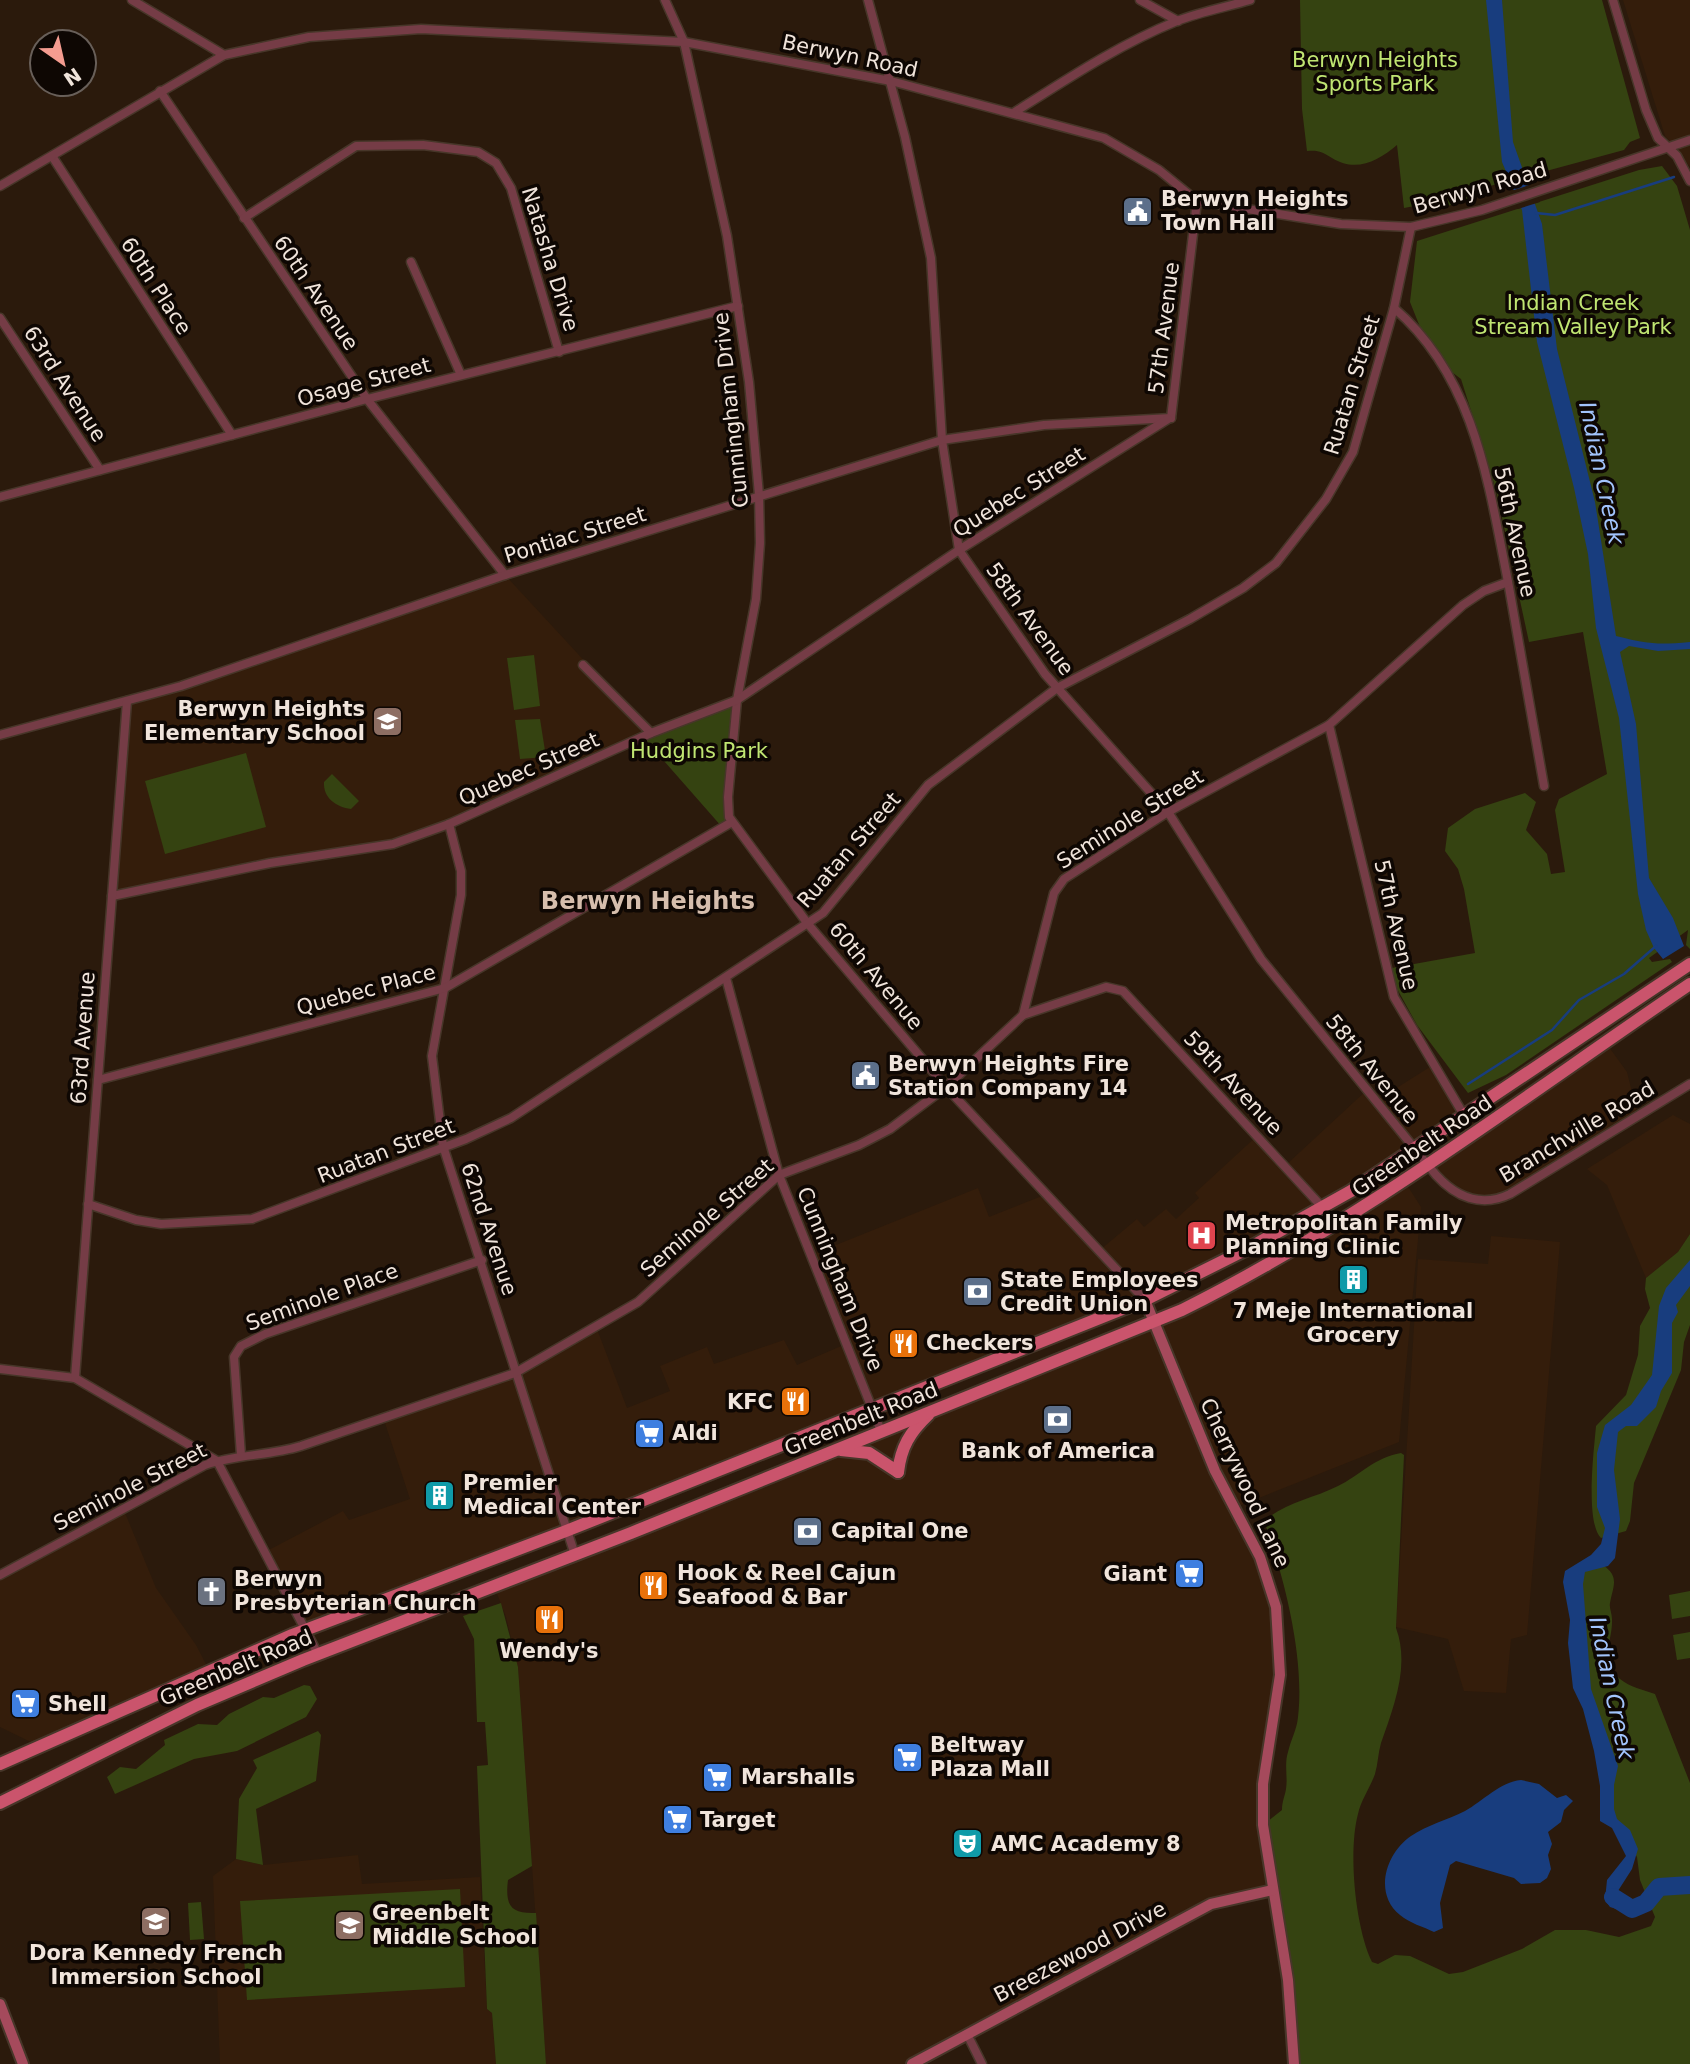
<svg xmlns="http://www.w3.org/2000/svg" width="1690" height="2064" viewBox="0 0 1690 2064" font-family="'DejaVu Sans',sans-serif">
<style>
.built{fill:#341d0b}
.green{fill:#354311}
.water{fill:#183d7e}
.pier{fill:#2b1a0c}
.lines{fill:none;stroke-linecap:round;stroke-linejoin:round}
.stream{stroke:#183d7e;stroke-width:2.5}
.river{stroke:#183d7e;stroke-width:18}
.street-casing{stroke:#473629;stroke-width:11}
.secondary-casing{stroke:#473629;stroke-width:14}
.primary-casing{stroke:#473629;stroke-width:16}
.street{stroke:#753c46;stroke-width:8}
.secondary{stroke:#a54a5c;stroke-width:10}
.primary{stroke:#ca546c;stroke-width:12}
.labels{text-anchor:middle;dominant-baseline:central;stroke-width:7;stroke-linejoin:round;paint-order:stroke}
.street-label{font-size:21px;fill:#f0e4db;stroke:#0e0703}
.park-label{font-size:21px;fill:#c0e572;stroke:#0e0703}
.poi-label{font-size:21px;font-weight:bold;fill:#f0e4db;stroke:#0e0703;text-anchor:start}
.water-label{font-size:23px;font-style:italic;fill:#a2c4fc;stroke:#0e0703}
.quarter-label{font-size:24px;font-weight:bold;fill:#d6bead;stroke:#0e0703}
</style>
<rect width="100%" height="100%" fill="#2b1a0c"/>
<g class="built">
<path d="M1623 0H1690V167L1665 136Z"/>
<path d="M505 575 651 733 414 838 270 863 112 896 127 701Z"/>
<path d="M1606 1043 1627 1072 1638 1116 1503 1197H1462L1429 1167Z"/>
<path d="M1433 1065 1465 1117 1415 1150 1145 1300 305 1630 265 1552 343 1511 349 1520 410 1499 383 1417 515 1373 597 1329 627 1408 670 1391 660 1366 707 1347 714 1364 784 1340 797 1365 846 1344 811 1255 978 1188 989 1217 1047 1194 1100 1250 1137 1219 1144 1227 1166 1209 1176 1219 1199 1198 1195 1193 1258 1135 1286 1165 1367 1090 1376 1101Z"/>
<path d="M1673 1115 1690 1124V1234L1678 1252 1646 1278 1607 1185 1587 1169Z"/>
<path d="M1405 1182 1421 1207 1399 1442 1234 1508 1260 1557 1280 1631 1263 1784 1273 1890 1236 1897 912 2064H546L518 1668 506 1617 494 1586 1154 1323Z"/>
<path d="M1491 1236 1560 1242 1527 1635 1511 1639 1506 1693 1464 1691 1448 1639 1396 1627 1418 1259 1488 1264Z"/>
<path d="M123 1508 156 1588 196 1645 209 1670 39 1746 0 1727V1575Z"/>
<path d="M358 1855 362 1884 480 1877 487 2009 492 2013 496 2064H220L213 1876 236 1859 263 1865Z"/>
</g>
<g class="green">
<path d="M1300 0H1602L1640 138 1630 142 1624 150 1479 189 1467 200 1438 209 1436 202 1404 208 1397 145C1378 161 1356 173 1332 158 1322 152 1319 150 1307 151L1302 109Z"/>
<path d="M1662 166 1677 186 1690 230V949L1686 945 1688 930 1649 958 1652 962 1670 959 1672 962 1506 1075 1468 1093 1417 1025 1395 985 1392 968 1475 953 1464 889 1458 869 1445 851 1448 828 1475 809 1525 793 1536 802 1526 830 1547 854 1551 874 1565 872 1555 810 1559 799 1607 774 1583 632 1529 642 1496 490 1461 379 1432 357 1410 302 1417 241 1639 170Z"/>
<path d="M534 655 540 706 514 710 507 658Z"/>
<path d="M737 700 728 797 732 822 722 827 643 737Z"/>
<path d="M540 719 546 757 520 759 515 720Z"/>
<path d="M246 753 266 827 165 854 145 781Z"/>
<path d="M332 774 359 801 351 809C336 807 323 798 324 782Z"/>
<path d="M1690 1234V1325L1684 1342 1681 1370 1634 1483 1630 1521 1626 1531 1601 1538C1585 1522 1594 1450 1596 1426L1626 1395 1638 1355 1640 1326 1650 1308 1645 1289 1646 1278 1678 1252Z"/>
<path d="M1401 1453 1404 1455 1396 1628C1410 1666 1394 1706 1381 1743 1378 1753 1378 1764 1375 1774 1370 1788 1361 1800 1358 1814 1348 1851 1355 1927 1372 1962L1378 1964 1395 1955 1410 1956 1449 1974 1463 1972 1522 1949 1555 1930H1586L1619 1937 1651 1926 1655 1917 1640 1880 1637 1857 1610 1812 1572 1576 1603 1565C1620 1577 1613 1586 1610 1603 1609 1608 1612 1613 1612 1619 1613 1641 1598 1660 1620 1679 1630 1687 1643 1690 1655 1694L1690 1783V2064H1294L1263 1825 1282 1810C1282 1801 1285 1796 1286 1789 1288 1777 1284 1765 1288 1752 1291 1739 1297 1729 1298 1717 1305 1658 1284 1576 1264 1521 1286 1502 1312 1499 1338 1486 1359 1476 1375 1457 1401 1453Z"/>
<path d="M1690 1591V1616L1672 1619 1669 1595Z"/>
<path d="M501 1603 518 1667 532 1866 508 1880C505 1905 510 1914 536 1913L546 2064H496L492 2013 487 2009 477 1766 488 1765 485 1722H477L474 1639 463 1616Z"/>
<path d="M1690 1632V1658L1677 1660 1673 1635Z"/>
<path d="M304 1685 310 1686 317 1699 306 1717 237 1751 194 1759 115 1794 107 1777 120 1767 136 1769 165 1745 164 1740 198 1724 217 1725 229 1714 263 1697 274 1698Z"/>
<path d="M318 1731 321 1735 316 1781 256 1809 263 1865 236 1859 239 1799 257 1768 253 1760Z"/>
<path d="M460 1889 465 1987 247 2000 240 1901Z"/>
<path d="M201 1902 204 1939 190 1940 188 1903Z"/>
</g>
<g class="water">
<path d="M1486 0H1502L1513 142 1542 224 1557 349 1595 502 1616 636C1648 644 1657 645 1690 642V649L1658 651 1629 646 1620 652 1636 724 1649 878 1673 918 1684 946 1663 959 1654 948 1646 930 1638 894 1619 718 1596 628 1588 554 1574 488 1537 342 1522 210 1502 162Z"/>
<path d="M1690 1260V1286L1676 1305 1678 1312 1672 1323V1373L1661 1391 1656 1407 1637 1426H1626L1618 1432 1614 1470 1620 1519 1615 1558 1608 1566 1585 1572 1583 1584 1591 1689 1618 1766 1614 1785V1809L1617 1819 1630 1830 1638 1849 1632 1869 1616 1894 1633 1902 1632 1914 1610 1907 1605 1900 1607 1880 1626 1856 1612 1828 1600 1821V1786L1594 1751 1583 1709 1573 1688 1568 1643 1570 1620 1563 1582 1565 1571 1591 1555 1601 1544 1605 1528 1597 1507V1453L1605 1425 1631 1405 1652 1375 1659 1306 1666 1288Z"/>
<path d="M1521 1780 1539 1784 1557 1798 1566 1795 1573 1801 1564 1810 1561 1822 1548 1832 1552 1844 1548 1855 1551 1869 1547 1878 1540 1883 1521 1884 1514 1878 1456 1861 1450 1865 1440 1903 1443 1928 1434 1932C1424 1927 1409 1923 1400 1915 1373 1893 1386 1853 1411 1836 1427 1825 1447 1820 1465 1811 1483 1801 1500 1782 1521 1780Z"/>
</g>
<path class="pier" d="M1533 184 1540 202 1518 209 1511 191Z"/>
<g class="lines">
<g class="stream">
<path d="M1536 213 1555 215 1674 177"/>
<path d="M1468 1084 1552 1030 1579 1000 1624 974 1656 946"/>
</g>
<path class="river" d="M1613 1897 1632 1909 1646 1903 1659 1887 1690 1885"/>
<defs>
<g id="street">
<path d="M132 0 224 55"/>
<path d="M665 0 684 42 727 236 749 382 759 495 760 543 756 599 737 700 728 797 729 817 808 924 946 1087 1145 1300"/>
<path d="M868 0 905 137 931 258 942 440 959 550 1045 674 1168 812 1261 959 1436 1175C1456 1197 1481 1208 1510 1194L1690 1084"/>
<path d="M1140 0 1178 21"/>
<path d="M1613 0 1646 110 1658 138 1677 156 1690 181"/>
<path d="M160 91 367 399 505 575"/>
<path d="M1015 112C1067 79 1120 44 1177 21 1200 12 1226 7 1250 0"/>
<path d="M52 156 232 435"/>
<path d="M0 186 224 55 309 37 421 29 684 42 891 81 1104 138 1159 170 1197 201 1341 224 1411 227 1482 210 1690 140"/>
<path d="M244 218 356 146 423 145 478 152 496 163 511 188 559 352"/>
<path d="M411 262 461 375"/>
<path d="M1394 308C1476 378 1489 487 1509 587 1521 654 1533 720 1544 786"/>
<path d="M0 318 100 470"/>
<path d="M1171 418 1197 201"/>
<path d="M0 497 367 399 738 306"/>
<path d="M583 665 651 733"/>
<path d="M1329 725 1394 997 1465 1117"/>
<path d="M0 735 181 686 505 575 942 440 1044 425 1171 418"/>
<path d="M449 824 461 871V895L432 1056 443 1146 575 1555"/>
<path d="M112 896 270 863 393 844 449 824 651 733 737 700 959 550 1168 419"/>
<path d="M726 978 779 1175 881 1431"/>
<path d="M1023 1015 1106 987 1123 991 1323 1208"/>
<path d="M98 1080 445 988 732 822"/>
<path d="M88 1204 136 1220 161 1224 252 1219 466 1139 511 1118 823 913 928 785 1057 688 1190 619 1243 588 1276 563 1326 499 1353 452 1394 308 1411 227"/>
<path d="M0 1369 75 1378 217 1461 318 1654"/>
<path d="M75 1378 127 701"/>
<path d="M241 1455 234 1357 241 1346 265 1334 482 1260"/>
<path d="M0 1575 205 1465C237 1454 269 1456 301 1446L515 1373 638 1302 779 1175 859 1145 890 1129 946 1087 1023 1015 1054 893 1064 879 1168 812 1329 725 1463 605 1484 591 1508 582"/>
<path d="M967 2034 982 2064"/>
</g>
<g id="secondary">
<path d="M1145 1300 1215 1471 1260 1557 1276 1607 1280 1675 1263 1784V1825L1288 1980 1294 2064"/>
<path d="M0 2004 23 2064"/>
<path d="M912 2064 1211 1904 1273 1890"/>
</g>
<g id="primary">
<path d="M841 1450 869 1453 898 1472"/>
<path d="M898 1472C901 1447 910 1432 928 1415"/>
<path d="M0 1764 292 1635 566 1531 1145 1300 1251 1247 1351 1191 1690 964"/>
<path d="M0 1803 197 1705 303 1660 631 1533 1182 1310C1363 1220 1523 1097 1690 984"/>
</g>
</defs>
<use href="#street" class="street-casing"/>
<use href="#secondary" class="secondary-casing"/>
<use href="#primary" class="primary-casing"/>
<use href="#street" class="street"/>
<use href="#secondary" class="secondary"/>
<use href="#primary" class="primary"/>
</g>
<defs>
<symbol id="civic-square" viewBox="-11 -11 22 22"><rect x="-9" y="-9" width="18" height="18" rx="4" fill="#5c6f8a" stroke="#0e0703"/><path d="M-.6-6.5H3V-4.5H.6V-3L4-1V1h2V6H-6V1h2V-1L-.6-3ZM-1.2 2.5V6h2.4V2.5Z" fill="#fff"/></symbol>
<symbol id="school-square" viewBox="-11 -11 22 22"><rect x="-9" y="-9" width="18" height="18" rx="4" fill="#8d6e63" stroke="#0e0703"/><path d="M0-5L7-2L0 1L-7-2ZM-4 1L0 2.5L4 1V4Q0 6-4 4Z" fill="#fff"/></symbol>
<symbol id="hospital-square" viewBox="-11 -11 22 22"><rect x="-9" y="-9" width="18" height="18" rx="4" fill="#e0444e" stroke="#0e0703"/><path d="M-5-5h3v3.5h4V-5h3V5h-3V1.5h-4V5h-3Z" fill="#fff"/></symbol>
<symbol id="building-square" viewBox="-11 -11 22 22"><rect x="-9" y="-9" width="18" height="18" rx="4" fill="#0f9aa8" stroke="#0e0703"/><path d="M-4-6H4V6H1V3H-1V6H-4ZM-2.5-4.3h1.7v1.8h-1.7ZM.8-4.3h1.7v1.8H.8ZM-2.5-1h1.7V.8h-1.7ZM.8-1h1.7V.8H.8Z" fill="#fff"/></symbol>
<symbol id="bank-square" viewBox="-11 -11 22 22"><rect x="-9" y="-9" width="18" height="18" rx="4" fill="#5c6f8a" stroke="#0e0703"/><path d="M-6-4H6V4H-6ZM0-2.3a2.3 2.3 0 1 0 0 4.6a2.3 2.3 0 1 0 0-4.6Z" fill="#fff"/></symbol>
<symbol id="restaurant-square" viewBox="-11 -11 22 22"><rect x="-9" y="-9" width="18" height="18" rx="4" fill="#e8710a" stroke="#0e0703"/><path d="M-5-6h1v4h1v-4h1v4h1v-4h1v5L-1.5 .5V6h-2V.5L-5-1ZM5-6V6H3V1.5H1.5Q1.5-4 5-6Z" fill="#fff"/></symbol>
<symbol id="supermarket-square" viewBox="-11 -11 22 22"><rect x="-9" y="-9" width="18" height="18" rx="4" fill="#3f7fe0" stroke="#0e0703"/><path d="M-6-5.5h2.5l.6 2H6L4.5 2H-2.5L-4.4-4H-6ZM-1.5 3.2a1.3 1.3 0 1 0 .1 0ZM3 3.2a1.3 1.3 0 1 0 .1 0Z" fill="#fff"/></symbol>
<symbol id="church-square" viewBox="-11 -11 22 22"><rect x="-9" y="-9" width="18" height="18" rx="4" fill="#6b7280" stroke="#0e0703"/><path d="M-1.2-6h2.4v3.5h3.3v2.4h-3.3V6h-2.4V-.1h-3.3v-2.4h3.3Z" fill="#fff"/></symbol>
<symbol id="theatre-square" viewBox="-11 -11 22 22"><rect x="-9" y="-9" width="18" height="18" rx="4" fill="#0f9aa8" stroke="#0e0703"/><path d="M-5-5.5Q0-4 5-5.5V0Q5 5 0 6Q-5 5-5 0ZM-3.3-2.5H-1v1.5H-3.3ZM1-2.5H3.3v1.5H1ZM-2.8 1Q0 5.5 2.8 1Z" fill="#fff"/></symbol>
</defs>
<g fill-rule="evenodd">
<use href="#civic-square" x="1120" y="194" width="35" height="35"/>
<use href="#school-square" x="370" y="704" width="35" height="35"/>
<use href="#civic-square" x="848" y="1058" width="35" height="35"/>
<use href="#hospital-square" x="1184" y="1218" width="35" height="35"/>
<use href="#building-square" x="1336" y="1262" width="35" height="35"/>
<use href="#bank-square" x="960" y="1274" width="35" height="35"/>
<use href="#restaurant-square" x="886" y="1326" width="35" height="35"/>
<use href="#restaurant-square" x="778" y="1384" width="35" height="35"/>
<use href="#bank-square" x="1040" y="1402" width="35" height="35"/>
<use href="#supermarket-square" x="632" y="1416" width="35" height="35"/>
<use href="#building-square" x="422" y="1478" width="35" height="35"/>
<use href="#bank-square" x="790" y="1514" width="35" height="35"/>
<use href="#supermarket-square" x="1172" y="1556" width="35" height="35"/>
<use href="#restaurant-square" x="636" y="1568" width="35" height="35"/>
<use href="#church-square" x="194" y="1574" width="35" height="35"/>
<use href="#restaurant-square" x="532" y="1602" width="35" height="35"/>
<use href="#supermarket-square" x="8" y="1686" width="35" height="35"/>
<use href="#supermarket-square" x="890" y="1740" width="35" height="35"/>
<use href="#supermarket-square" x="700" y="1760" width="35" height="35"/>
<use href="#supermarket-square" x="660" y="1802" width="35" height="35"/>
<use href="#theatre-square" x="950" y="1826" width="35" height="35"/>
<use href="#school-square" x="138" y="1904" width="35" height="35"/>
<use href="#school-square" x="332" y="1908" width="35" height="35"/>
</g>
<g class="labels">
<g class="street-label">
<text transform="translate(850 56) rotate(12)">Berwyn Road</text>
<text transform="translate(1480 188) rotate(-16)">Berwyn Road</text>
<text transform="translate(550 259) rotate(73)">Natasha Drive</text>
<text transform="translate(156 286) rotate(57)">60th Place</text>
<text transform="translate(316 293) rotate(56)">60th Avenue</text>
<text transform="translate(1164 328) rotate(-83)">57th Avenue</text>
<text transform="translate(364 382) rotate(-15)">Osage Street</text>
<text transform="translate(65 384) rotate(57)">63rd Avenue</text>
<text transform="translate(1352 385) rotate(-73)">Ruatan Street</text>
<text transform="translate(731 410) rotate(-96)">Cunningham Drive</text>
<text transform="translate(1019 492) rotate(-32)">Quebec Street</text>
<text transform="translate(1515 532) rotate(78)">56th Avenue</text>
<text transform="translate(575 535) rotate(-17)">Pontiac Street</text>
<text transform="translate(1030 619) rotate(54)">58th Avenue</text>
<text transform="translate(529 769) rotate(-24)">Quebec Street</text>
<text transform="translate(1130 819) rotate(-32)">Seminole Street</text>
<text transform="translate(849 850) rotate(-49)">Ruatan Street</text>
<text transform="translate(1396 925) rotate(77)">57th Avenue</text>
<text transform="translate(876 976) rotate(50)">60th Avenue</text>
<text transform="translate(366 990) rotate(-15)">Quebec Place</text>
<text transform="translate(83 1038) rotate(-86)">63rd Avenue</text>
<text transform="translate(1372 1069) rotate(51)">58th Avenue</text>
<text transform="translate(1233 1083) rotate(47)">59th Avenue</text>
<text transform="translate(1577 1132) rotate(-31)">Branchville Road</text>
<text transform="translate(1422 1146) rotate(-34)">Greenbelt Road</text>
<text transform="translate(386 1151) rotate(-21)">Ruatan Street</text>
<text transform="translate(707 1218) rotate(-41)">Seminole Street</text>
<text transform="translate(489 1229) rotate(72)">62nd Avenue</text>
<text transform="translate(840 1279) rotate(68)">Cunningham Drive</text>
<text transform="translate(322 1297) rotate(-20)">Seminole Place</text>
<text transform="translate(861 1419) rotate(-22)">Greenbelt Road</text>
<text transform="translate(1245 1483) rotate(65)">Cherrywood Lane</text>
<text transform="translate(130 1487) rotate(-27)">Seminole Street</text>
<text transform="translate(236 1668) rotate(-23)">Greenbelt Road</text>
<text transform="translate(1080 1952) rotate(-28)">Breezewood Drive</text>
</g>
<g class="park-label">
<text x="1375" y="60">Berwyn Heights<tspan x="1375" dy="24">Sports Park</tspan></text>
<text x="1573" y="303">Indian Creek<tspan x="1573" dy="24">Stream Valley Park</tspan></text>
<text x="699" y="751">Hudgins Park</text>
</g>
<g class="poi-label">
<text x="1161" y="199">Berwyn Heights<tspan x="1161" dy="24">Town Hall</tspan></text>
<text x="365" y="709" text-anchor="end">Berwyn Heights<tspan x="365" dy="24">Elementary School</tspan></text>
<text x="888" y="1064">Berwyn Heights Fire<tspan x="888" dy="24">Station Company 14</tspan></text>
<text x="1225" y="1223">Metropolitan Family<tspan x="1225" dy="24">Planning Clinic</tspan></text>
<text x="1000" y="1280">State Employees<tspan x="1000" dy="24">Credit Union</tspan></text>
<text x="1353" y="1311" text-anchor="middle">7 Meje International<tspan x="1353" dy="24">Grocery</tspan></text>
<text x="926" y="1343">Checkers</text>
<text x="773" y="1402" text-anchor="end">KFC</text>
<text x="672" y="1433">Aldi</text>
<text x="1058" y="1451" text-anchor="middle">Bank of America</text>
<text x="463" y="1483">Premier<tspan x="463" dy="24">Medical Center</tspan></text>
<text x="831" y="1531">Capital One</text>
<text x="677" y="1573">Hook &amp; Reel Cajun<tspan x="677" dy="24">Seafood &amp; Bar</tspan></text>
<text x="1167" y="1574" text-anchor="end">Giant</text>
<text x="234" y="1579">Berwyn<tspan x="234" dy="24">Presbyterian Church</tspan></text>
<text x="549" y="1651" text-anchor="middle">Wendy's</text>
<text x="48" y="1704">Shell</text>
<text x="930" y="1745">Beltway<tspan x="930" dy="24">Plaza Mall</tspan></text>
<text x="741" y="1777">Marshalls</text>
<text x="700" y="1820">Target</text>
<text x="991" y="1844">AMC Academy 8</text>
<text x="372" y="1913">Greenbelt<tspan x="372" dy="24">Middle School</tspan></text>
<text x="156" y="1953" text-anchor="middle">Dora Kennedy French<tspan x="156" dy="24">Immersion School</tspan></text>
</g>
<g class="water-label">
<text transform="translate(1602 473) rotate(78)">Indian Creek</text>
<text transform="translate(1612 1688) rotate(78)">Indian Creek</text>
</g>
<g class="quarter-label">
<text x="648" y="901">Berwyn Heights</text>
</g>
</g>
<g transform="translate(63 63) rotate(146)"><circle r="33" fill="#0e0703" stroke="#685f59" stroke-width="2"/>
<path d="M0-5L12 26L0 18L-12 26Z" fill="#f59c90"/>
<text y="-10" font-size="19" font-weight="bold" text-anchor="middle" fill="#f0e4db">N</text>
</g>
</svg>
